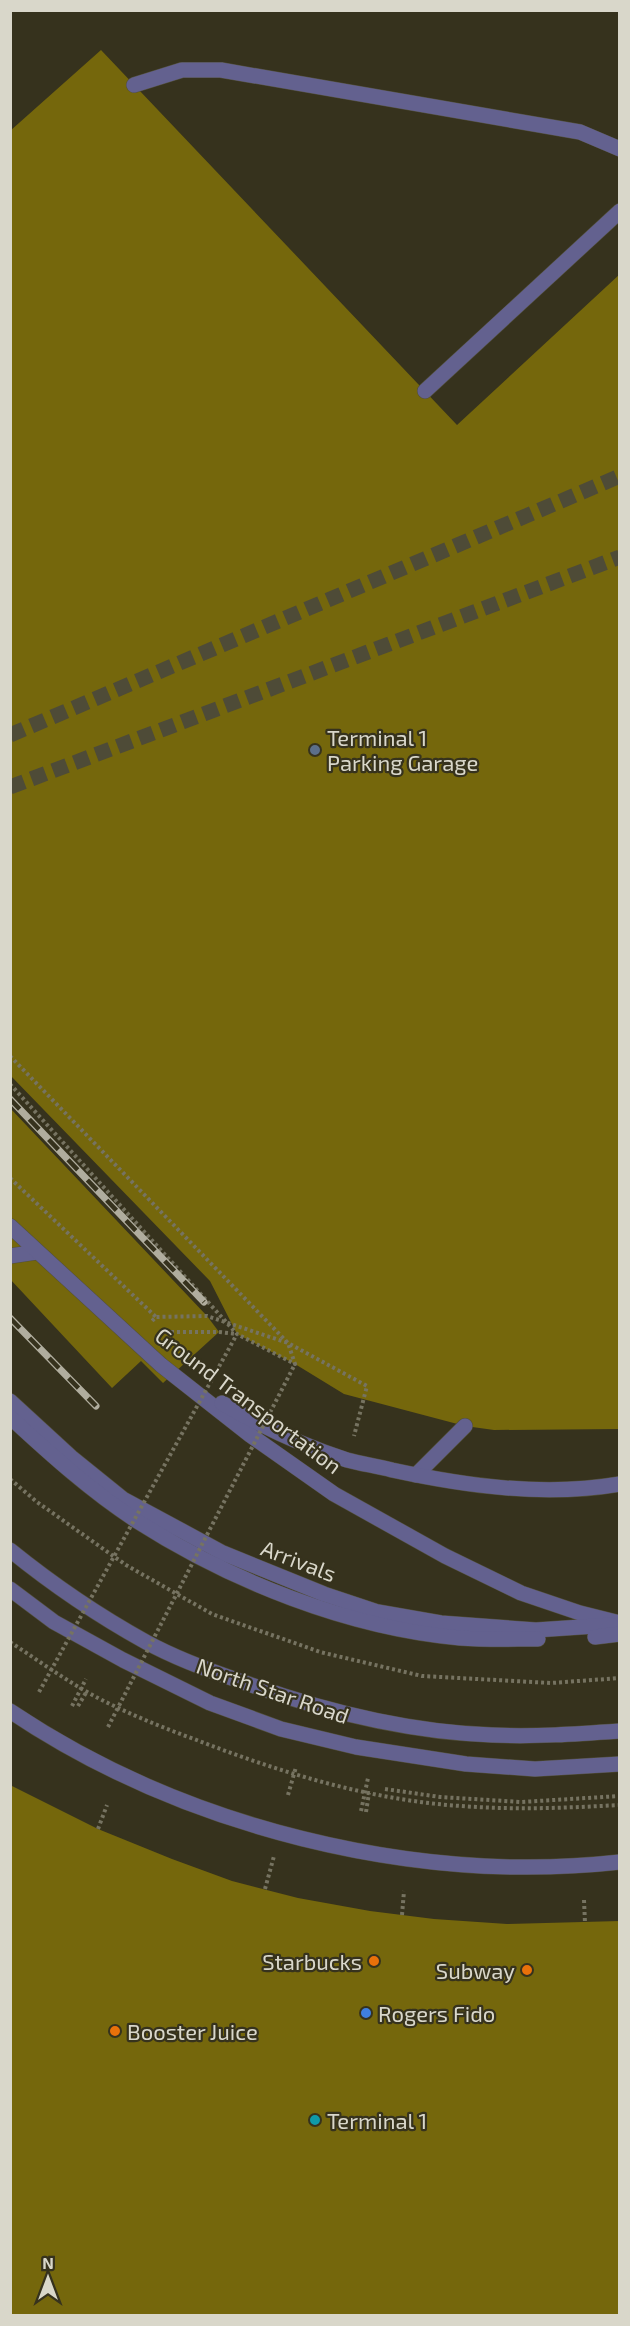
<svg xmlns="http://www.w3.org/2000/svg" width="630" height="2326" viewBox="0 0 630 2326" font-family="'Exo 2',sans-serif">
<style>
.building{fill:#75670c}
.lines{fill:none;stroke-linecap:round;stroke-linejoin:round}
.street-tunnel{stroke:#4e4b37;stroke-width:15;stroke-dasharray:15 8;stroke-linecap:butt}
.lane-casing{stroke:#53503c;stroke-width:16}
.street-casing{stroke:#53503c;stroke-width:16}
.path{stroke:#767361;stroke-width:4;stroke-dasharray:3 3;stroke-linecap:butt}
.lane{stroke:#63618f;stroke-width:15}
.street{stroke:#63618f;stroke-width:15}
.rail-casing{stroke:#b0ad9e;stroke-width:7}
.rail{stroke:#36321d;stroke-width:4.5;stroke-dasharray:14;stroke-linecap:butt}
.path-bridge{stroke:#767361;stroke-width:4;stroke-dasharray:3 3;stroke-linecap:butt}
.service-dot{fill:#5c6f8a;stroke:#36321d;stroke-width:2}
.food-dot{fill:#e8710a;stroke:#36321d;stroke-width:2}
.shop-dot{fill:#3f7fe0;stroke:#36321d;stroke-width:2}
.culture-dot{fill:#0f9aa8;stroke:#36321d;stroke-width:2}
.labels{text-anchor:middle;dominant-baseline:central;stroke-width:4.5;stroke-linejoin:round;paint-order:stroke}
.poi-label{font-size:22px;fill:#d9d7ca;stroke:#36321d;text-anchor:start}
.street-label{font-size:22px;fill:#d9d7ca;stroke:#36321d}
</style>
<rect width="100%" height="100%" fill="#36321d"/>
<g class="building">
<path d="M101 50 457 425 620 274V1429L494 1430 465 1426 344 1394 295 1364 237 1334 210 1281 10 1075V131Z"/>
<path d="M10 1108 207 1316 219 1332 163 1383 141 1361 112 1388 10 1279Z"/>
<path d="M10 1785 98 1829 172 1859 232 1881 298 1898 370 1911 434 1919 507 1924 620 1921V2316H10Z"/>
</g>
<g class="lines">
<g class="street-tunnel">
<path d="M10 735 620 476"/>
<path d="M10 787 620 557"/>
</g>
<defs>
<g id="lane">
<path d="M425 391 620 211"/>
<path d="M10 1256 37 1252"/>
<path d="M416 1475 465 1426"/>
</g>
<g id="street">
<path d="M134 85 182 70H221L580 132 620 149"/>
<path d="M10 1226 161 1365 250 1435 334 1494 445 1556 521 1593 580 1613 620 1623"/>
<path d="M10 1401 71 1457 123 1499 223 1553 324 1594 378 1612 441 1623 536 1630 611 1625"/>
<path d="M222 1403C261 1426 303 1446 347 1460 362 1464 377 1466 392 1470 466 1486 544 1497 620 1484"/>
<path d="M10 1417C50 1454 91 1491 137 1521 231 1581 348 1628 460 1638 486 1640 512 1639 538 1639"/>
<path d="M10 1550C52 1584 99 1616 146 1642 177 1659 210 1671 243 1682 323 1711 407 1732 492 1735 534 1737 577 1734 620 1731"/>
<path d="M10 1589 54 1622 123 1660 210 1703 281 1729 356 1747 466 1764 535 1769 620 1764"/>
<path d="M595 1637 620 1634"/>
<path d="M10 1711C183 1827 413 1885 620 1862"/>
</g>
</defs>
<use href="#lane" class="lane-casing"/>
<use href="#street" class="street-casing"/>
<g class="path">
<path d="M10 1056 288 1343 367 1386 354 1436"/>
<path d="M10 1084 227 1323 237 1334 295 1364 288 1343 207 1316 156 1317 151 1322"/>
<path d="M10 1178 156 1317"/>
<path d="M165 1332H219L237 1334"/>
<path d="M10 1479 37 1502 126 1565 212 1614 320 1652 422 1676 551 1683 620 1678"/>
<path d="M72 1706 86 1679"/>
<path d="M78 1706 87 1691"/>
<path d="M385 1789 440 1797 521 1802 620 1796"/>
<path d="M361 1811 368 1778"/>
<path d="M366 1812 369 1793"/>
<path d="M98 1829 107 1805"/>
<path d="M584 1900 585 1923"/>
<path d="M402 1915 404 1891"/>
</g>
<use href="#lane" class="lane"/>
<use href="#street" class="street"/>
<defs>
<g id="rail">
<path d="M10 1099 204 1302"/>
<path d="M10 1318 96 1406"/>
</g>
</defs>
<use href="#rail" class="rail-casing"/>
<use href="#rail" class="rail"/>
<g class="path-bridge">
<path d="M10 1642C39 1661 68 1682 98 1698 129 1714 161 1727 194 1739 279 1772 369 1800 461 1806 514 1810 566 1808 620 1805"/>
<path d="M39 1692 237 1334"/>
<path d="M108 1727 295 1364"/>
<path d="M288 1795 296 1767"/>
<path d="M265 1889 274 1856"/>
</g>
</g>
<circle class="service-dot" cx="315" cy="750" r="6"/>
<g class="food-dot">
<circle cx="374" cy="1961" r="6"/>
<circle cx="527" cy="1970" r="6"/>
<circle cx="115" cy="2031" r="6"/>
</g>
<circle class="shop-dot" cx="366" cy="2013" r="6"/>
<circle class="culture-dot" cx="315" cy="2120" r="6"/>
<g class="labels">
<g class="poi-label">
<text x="327" y="737">Terminal 1<tspan x="327" dy="25">Parking Garage</tspan></text>
<text x="362" y="1961" text-anchor="end">Starbucks</text>
<text x="515" y="1970" text-anchor="end">Subway</text>
<text x="378" y="2013">Rogers Fido</text>
<text x="127" y="2031">Booster Juice</text>
<text x="327" y="2120">Terminal 1</text>
</g>
<g class="street-label">
<text transform="translate(249 1400) rotate(37)">Ground Transportation</text>
<text transform="translate(299 1560) rotate(21)">Arrivals</text>
<text transform="translate(273 1690) rotate(19)">North Star Road</text>
</g>
</g>
<rect width="630" height="2326" fill="none" stroke="#d9d7ca" stroke-width="24"/>
<g transform="translate(48 2278)" stroke="#36321d" stroke-width="4.5" paint-order="stroke">
<path d="M0-4.5L10 22L0 15L-10 22Z" fill="#d9d7ca"/>
<text y="-9" font-size="16" font-weight="bold" text-anchor="middle" fill="#d9d7ca">N</text>
</g>
</svg>
